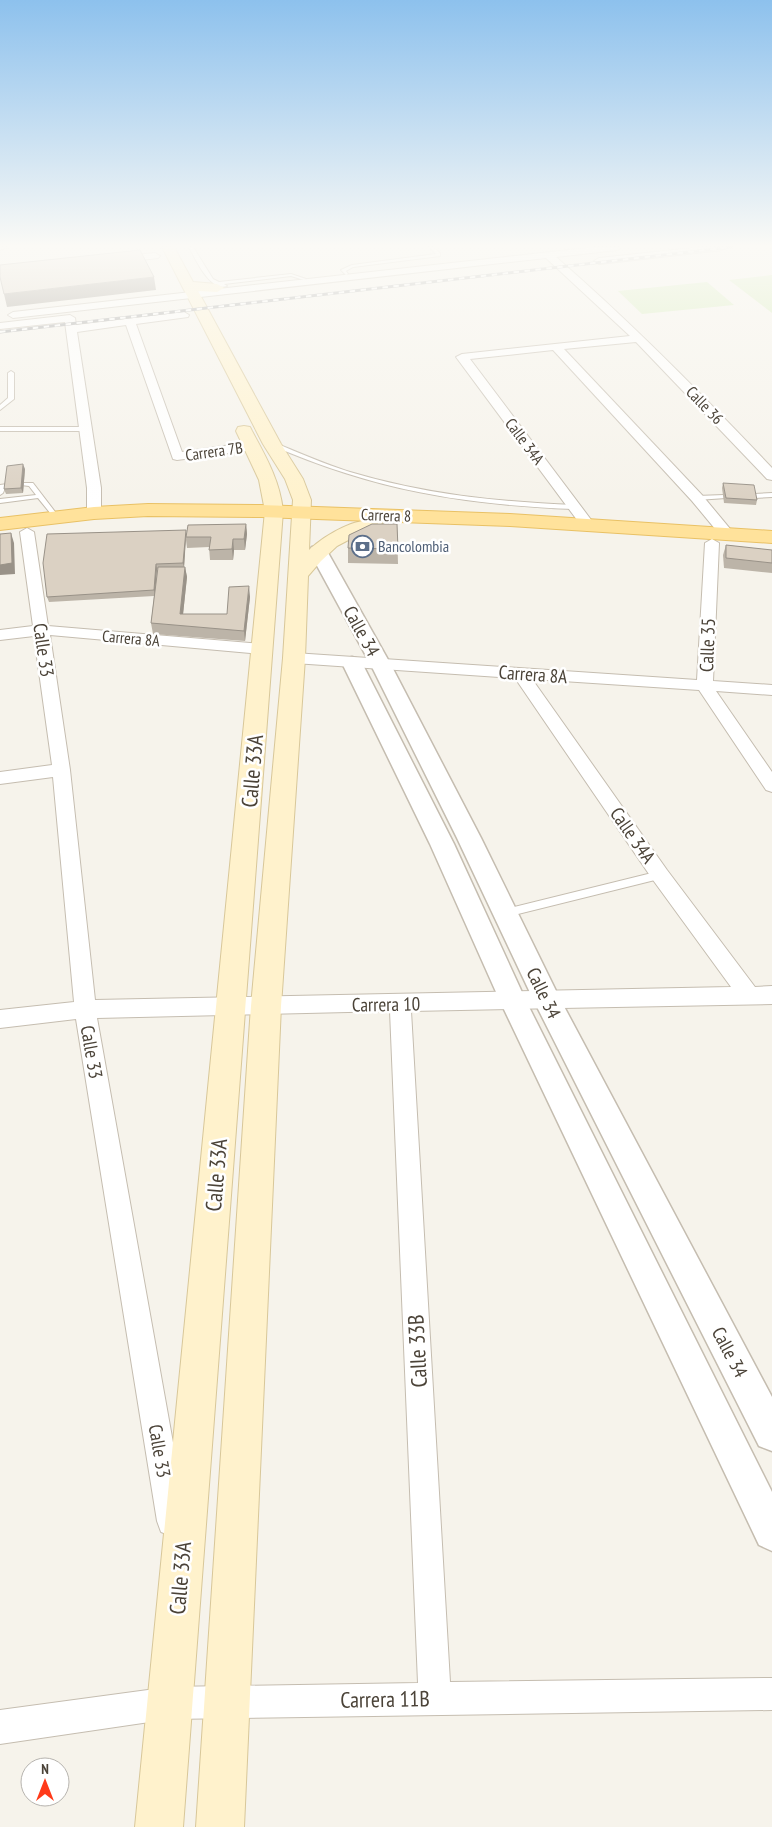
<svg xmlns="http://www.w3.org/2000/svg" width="772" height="1827" viewBox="0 0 772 1827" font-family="'PT Sans Narrow',sans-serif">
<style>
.green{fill:#d2ebb3}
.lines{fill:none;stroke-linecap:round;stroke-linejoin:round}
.service-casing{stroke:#c5bdb0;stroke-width:2}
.minor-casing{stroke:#c5bdb0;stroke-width:2}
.tertiary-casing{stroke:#c5bdb0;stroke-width:3}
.secondary-casing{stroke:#d8c799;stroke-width:2}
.primary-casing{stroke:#e9c165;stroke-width:2}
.service{fill:#fff;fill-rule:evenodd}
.minor{fill:#fff;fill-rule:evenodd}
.tertiary{fill:#fff;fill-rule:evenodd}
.secondary{fill:#fff2cc;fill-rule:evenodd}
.primary{fill:#ffe29b;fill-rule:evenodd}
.rail-casing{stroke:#999;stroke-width:3}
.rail{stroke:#fff;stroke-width:2;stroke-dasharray:5.5;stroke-linecap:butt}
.wall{fill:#bcb4a8;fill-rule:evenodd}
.shaded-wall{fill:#999288}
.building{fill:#dbd1c3;stroke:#999288}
.labels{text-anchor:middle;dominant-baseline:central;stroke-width:5;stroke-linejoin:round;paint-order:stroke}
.far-street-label{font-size:16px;fill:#4b4338;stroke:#fff}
.far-service-label{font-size:16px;fill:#4e5e75;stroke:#fff;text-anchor:start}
.street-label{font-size:19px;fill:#4b4338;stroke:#fff}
.near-street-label{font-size:22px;fill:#4b4338;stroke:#fff}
</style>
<rect width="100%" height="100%" fill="#f6f3eb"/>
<g class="green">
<path d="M772 275V313L729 280Z"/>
<path d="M707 282 734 305 642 314 618 291Z"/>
</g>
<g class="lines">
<defs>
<g id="service">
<path d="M189 247H193L213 279 219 282 291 274 306 279 304 280 291 276 224 284 227 286C210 292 196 260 189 247Z"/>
<path d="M429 247H433L440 253V256L353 267 346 271 348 274 346 275 341 270 352 265 436 254Z"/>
<path d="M11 371 14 373V399L0 410V405L8 398V373Z"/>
<path d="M0 427H86L89 429 86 431H0Z"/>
<path d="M271 443H275C300 453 324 464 350 472 423 494 498 502 575 505L578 507 575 509C464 505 374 490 271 445Z"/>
<path d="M21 483H33L59 517V519H55L38 498 0 503V499L36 495 29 486 21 485Z"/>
<path d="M0 485 7 484 10 486 5 488 3 493 0 495Z"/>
<path d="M772 493V497L754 498 751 496 754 494Z"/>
<path d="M724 495 727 497 726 498 697 500 694 498 697 496Z"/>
<path d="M660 871 665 875 663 878 506 917 501 913 506 909Z"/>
</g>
<g id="minor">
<path d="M0 247H8L0 250Z"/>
<path d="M595 247H622L617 250 556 257C632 323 703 395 772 468V480L767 479 636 342 564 349 702 495 731 530 733 533 731 536H721L692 501 553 350 470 359 595 525 593 528H583L456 357 462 354 630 336 546 258 13 318 8 315 13 312Z"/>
<path d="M701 247H727L722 250 599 264 594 261 599 258Z"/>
<path d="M155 253 160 256 158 258 116 263 111 260 116 257Z"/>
<path d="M184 312 189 315 188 317 136 324 182 452 252 442 258 446 252 450 177 460 173 459 126 325 77 332 101 488V513L99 516H89L87 513V488L65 322 0 329V323L70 315 75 318 76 325Z"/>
<path d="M27 528 34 532 48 626 263 644 269 646 271 649 269 652 263 654 50 635 70 770 95 1000 731 987 653 880 515 678 294 663 288 661 286 658 288 655 294 653 697 680 705 543 712 539 719 543 713 681 772 685V695L716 691 772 772V792L766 790 699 690 532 679 667 870 755 987 772 986V1004L411 1011 450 1682 772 1678V1710L170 1719 0 1744V1710L170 1687 418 1683 390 1011 97 1018 187 1521 183 1532 172 1536 161 1532 157 1521 76 1019 0 1028V1010L74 1002 53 777 0 784V772L52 765 34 636 0 640V630L33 626 20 532Z"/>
</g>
<g id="tertiary">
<path d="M318 546 324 547 327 551 391 665 481 838 559 997 772 1397V1451L759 1446 534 1001 457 838 371 665 309 551 312 547Z"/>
<path d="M352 657 359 659 362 663 454 844 526 1001 772 1492V1551L759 1545 500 1001 430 844 342 663 345 659Z"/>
</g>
<g id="secondary">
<path d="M162 247H174L193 282 217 284 224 288 217 292 198 291 281 444 303 479 311 500 309 550C325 535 358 515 381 521L383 525 381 529 356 536 337 546 321 561 308 576 305 658 281 1006 244 1827H196L251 1006 283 658 293 500 285 479 263 444Z"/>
<path d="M244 426 250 427 252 431C266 457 280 481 283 511L183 1827H135L265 511 259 480 236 431 238 427Z"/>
</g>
<path id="primary" d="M148 504 261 505 510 514 772 531V543L510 526 261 517 148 516 94 519 0 530V518L94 507Z"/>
</defs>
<use href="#service" class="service-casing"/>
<use href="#minor" class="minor-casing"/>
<use href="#tertiary" class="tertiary-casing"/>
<use href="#secondary" class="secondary-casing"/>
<use href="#primary" class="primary-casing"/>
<use href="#service" class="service"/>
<use href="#minor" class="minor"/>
<use href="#tertiary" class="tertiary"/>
<use href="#secondary" class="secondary"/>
<use href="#primary" class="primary"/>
<defs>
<path id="rail" d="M0 332 732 247"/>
</defs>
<use href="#rail" class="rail-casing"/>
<use href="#rail" class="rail"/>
</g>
<g class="wall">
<path d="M25 469 23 493 6 494 4 489Z"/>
<path d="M723 483 757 500 756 505 724 503 722 488Z"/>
<path d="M246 524 247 534 245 550H234L233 560H210L209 547 187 548 186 540 184 567H185L187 577 183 614H227L250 597 245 641 153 634 151 623 154 596 49 602 47 597 186 534ZM157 569H158L156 584Z"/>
<path d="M397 524 398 564 348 563V548Z"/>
<path d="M726 545 772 550V573L724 568 723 555Z"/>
</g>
<g class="shaded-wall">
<path d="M154 277 156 290 7 307 4 294Z"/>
<path d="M23 464 25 469 23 493 21 488Z"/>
<path d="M246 524 247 534 245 550 244 539Z"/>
<path d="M186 530V535L184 568 183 563Z"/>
<path d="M11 533 14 543 15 574 0 575V565Z"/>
<path d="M233 539 234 550 233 560 232 549Z"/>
<path d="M156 564 157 569 155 596 154 590Z"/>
<path d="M185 567 187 577 182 624 180 614Z"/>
<path d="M249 586 250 597 245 641 244 631Z"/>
</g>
<g class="building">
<path d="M140 250 154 277 4 294 0 277V265Z"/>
<path d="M23 464 21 488 4 489 7 466Z"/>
<path d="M723 483 754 485 757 500 726 498Z"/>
<path d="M246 524 244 539H233L232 549 209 550 211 537H186L188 525Z"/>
<path d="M372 524H397L398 549 348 548 349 535Z"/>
<path d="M186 530 183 563 156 564 154 590 47 597 43 563 47 534Z"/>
<path d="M11 533 12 563 0 565V534Z"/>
<path d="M726 545 772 550V563L726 558Z"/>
<path d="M158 567H185L180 614H227L229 587 249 586 244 631 151 623Z"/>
</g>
<linearGradient id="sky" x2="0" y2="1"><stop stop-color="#8dc1ed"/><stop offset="0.49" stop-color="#fbfaf6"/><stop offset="1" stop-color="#fbfaf6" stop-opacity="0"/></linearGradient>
<rect width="772" height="502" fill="url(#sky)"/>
<defs>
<symbol id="bank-ring" viewBox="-11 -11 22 22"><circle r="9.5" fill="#fff" stroke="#5c6f8a" stroke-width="1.5"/><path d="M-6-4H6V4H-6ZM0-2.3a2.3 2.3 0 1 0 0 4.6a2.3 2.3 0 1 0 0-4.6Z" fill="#5c6f8a"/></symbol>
</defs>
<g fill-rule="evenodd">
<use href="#bank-ring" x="350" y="534" width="25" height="25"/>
</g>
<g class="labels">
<g class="far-street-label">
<text transform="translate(705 405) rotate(46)">Calle 36</text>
<text transform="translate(525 441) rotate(53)">Calle 34A</text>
<text transform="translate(214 451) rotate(-8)">Carrera 7B</text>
<text transform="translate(386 515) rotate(2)">Carrera 8</text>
<text transform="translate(131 638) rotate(5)">Carrera 8A</text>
</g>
<g class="far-service-label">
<text x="378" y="546">Bancolombia</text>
</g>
<g class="street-label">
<text transform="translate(362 631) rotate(61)">Calle 34</text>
<text transform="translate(707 645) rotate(-88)">Calle 35</text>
<text transform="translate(44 650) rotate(82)">Calle 33</text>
<text transform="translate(533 674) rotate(4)">Carrera 8A</text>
<text transform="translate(633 835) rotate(55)">Calle 34A</text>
<text transform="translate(544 993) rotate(64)">Calle 34</text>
<text transform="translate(386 1004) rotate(-1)">Carrera 10</text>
<text transform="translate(92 1052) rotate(80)">Calle 33</text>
<text transform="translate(730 1352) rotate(62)">Calle 34</text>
<text transform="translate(160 1451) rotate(80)">Calle 33</text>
</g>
<g class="near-street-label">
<text transform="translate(252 771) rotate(-85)">Calle 33A</text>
<text transform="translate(216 1175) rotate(-85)">Calle 33A</text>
<text transform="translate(417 1351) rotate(-93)">Calle 33B</text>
<text transform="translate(180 1578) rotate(-85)">Calle 33A</text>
<text transform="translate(385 1699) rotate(-1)">Carrera 11B</text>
</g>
</g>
<g transform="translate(45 1782)"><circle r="24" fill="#ffffff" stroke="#b7b4af"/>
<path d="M0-4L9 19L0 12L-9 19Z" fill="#ff3a19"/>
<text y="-8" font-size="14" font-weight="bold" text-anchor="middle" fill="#4b4338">N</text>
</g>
</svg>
